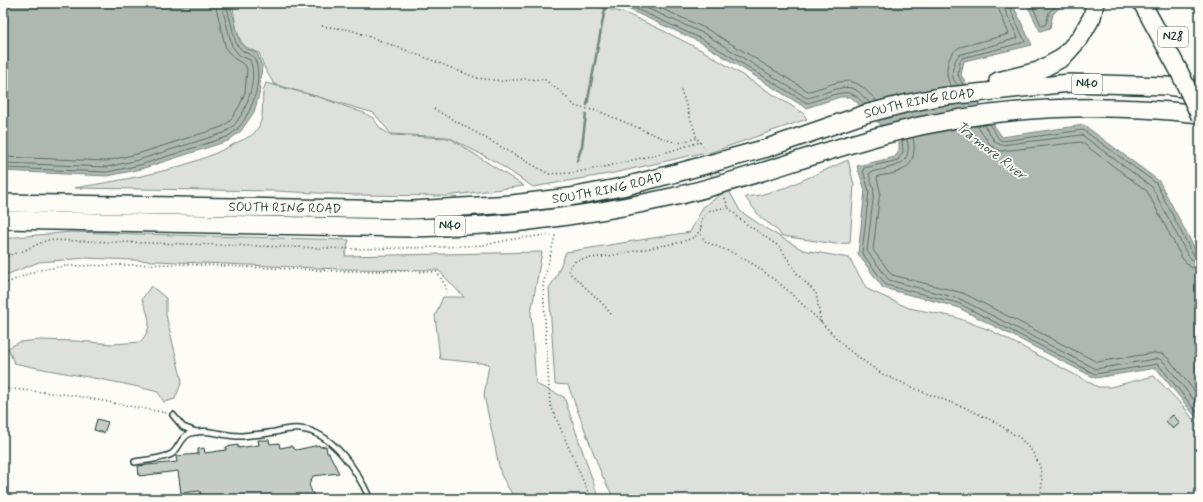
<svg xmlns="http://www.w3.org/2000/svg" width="1203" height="502" viewBox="0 0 1203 502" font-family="Mynerve,sans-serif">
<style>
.green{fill:#dde0db;stroke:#7e8e88}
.water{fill:#aeb8b1;stroke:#75877f}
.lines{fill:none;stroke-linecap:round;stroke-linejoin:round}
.shore{stroke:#586e66;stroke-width:1}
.stream{stroke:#75877f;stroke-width:2.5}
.building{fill:#c6cdc7;stroke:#1f3d34}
.service-casing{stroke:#1f3d34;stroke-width:8}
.trunk-casing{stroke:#1f3d34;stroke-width:20}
.path{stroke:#1f3d34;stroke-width:1.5;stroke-dasharray:1 3;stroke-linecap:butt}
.service{stroke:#fdfcf7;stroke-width:5}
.trunk{stroke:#fdfcf7;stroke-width:17}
.trunk-bridge-casing{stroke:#1f3d34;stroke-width:20;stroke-linecap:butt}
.trunk-bridge{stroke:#fdfcf7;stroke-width:17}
.labels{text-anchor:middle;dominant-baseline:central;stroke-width:3.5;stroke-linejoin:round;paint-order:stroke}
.shield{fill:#fdfcf7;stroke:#62766e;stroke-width:1}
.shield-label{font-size:12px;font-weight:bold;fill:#1f3d34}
.street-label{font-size:13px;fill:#1f3d34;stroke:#fdfcf7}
.water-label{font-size:14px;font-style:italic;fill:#435c53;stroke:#fdfcf7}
</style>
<rect width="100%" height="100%" fill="#fdfcf7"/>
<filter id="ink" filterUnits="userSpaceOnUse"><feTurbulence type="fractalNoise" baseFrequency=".025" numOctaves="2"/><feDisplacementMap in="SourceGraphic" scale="8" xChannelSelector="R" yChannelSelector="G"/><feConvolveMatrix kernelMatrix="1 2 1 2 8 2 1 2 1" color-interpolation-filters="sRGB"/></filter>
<g filter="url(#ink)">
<g class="green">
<path d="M237 3H572L595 6 625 13 664 31 705 52 803 113 807 119 709 153 740 211 765 228 803 250 849 258 867 289 909 308 955 317 992 331 1098 387H1110L1154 376 1185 408 1200 430V499H614L601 473 568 385 555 384 549 288 556 277 566 252 690 232 703 207 719 196 702 153 614 173 533 187 496 162 448 137 391 134 374 113 274 84 265 69 259 53C253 51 246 48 242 43 236 33 235 19 233 8V5Z"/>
<path d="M266 83 319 97 364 113 373 118 381 129 391 135 446 138 451 139 524 186 447 196 356 195 275 191 74 188C129 179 188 170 236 143 242 140 251 137 255 132 268 117 258 99 266 83Z"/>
<path d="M848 160 854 185 850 243 836 244 782 236 775 228 761 218 745 197 760 195 787 187Z"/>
<path d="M71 232 349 240 345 256 542 252 531 313 536 384 564 397 599 499H515L501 475 484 395 489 364 440 359 435 316 443 297H464L438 270 340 269 86 258 39 262 3 276V240L15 237Z"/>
<path d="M151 286 166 298V315L182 381 175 399 164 402 158 392C111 379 62 374 14 363L8 348 20 342 40 340 77 341 113 344 140 342C154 327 149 317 142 299Z"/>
</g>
<g class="water">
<path d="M3 3H233L230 4 240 42 245 48 257 53 262 66 259 95 254 112 241 131 228 141 141 169 108 176 3 171Z"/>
<path d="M604 3H1012L1032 45 964 61 961 75 1002 137 1084 125 1159 181 1195 249 1200 256V422L1156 368 1095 378 957 307 883 288 858 254 865 190 857 166 895 157 899 151V142L851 97H840L806 108 700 42 621 6Z"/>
<path d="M1026 3H1064L1053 14 1050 28 1040 31Z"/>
</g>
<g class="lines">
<g class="shore">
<path d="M623 3 702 39 807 103C818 101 841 89 852 94 857 96 861 101 864 104"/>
<path d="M635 3 705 34 807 98C820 96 844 82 856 90 861 93 865 99 870 103"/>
<path d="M649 3 707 29 808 91C823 89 842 76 858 84 865 88 871 96 877 101"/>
<path d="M1031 3 1041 25 1043 26 1046 24 1049 12 1059 3"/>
<path d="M958 85C956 83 953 80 953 77 951 70 955 59 959 55L1018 38 1004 8 1003 3"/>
<path d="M963 85 958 75 960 61 962 58 1025 42 1008 3"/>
<path d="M951 86C943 74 947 53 960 47L1009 34 999 10 997 3"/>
<path d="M989 124 999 139 1003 141 1083 130 1156 183 1191 251 1196 257 1200 258"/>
<path d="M984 125 995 142 1001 145 1082 135 1152 187 1187 254 1193 261 1200 263"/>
<path d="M977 126 991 146 1001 151 1081 142 1147 191 1182 258 1190 267 1200 269"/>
<path d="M913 138C916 149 914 166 900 171 894 174 885 175 878 176L877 178 880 191 873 250 892 275 963 293 1097 362 1154 353 1162 354 1168 358 1200 398"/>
<path d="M907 139C914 167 891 167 871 172L869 174 874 191 867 251 889 280 960 299 1096 369 1155 359H1160L1164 362 1200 408"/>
<path d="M902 140 903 152 898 160 864 168 863 170 869 191 862 253 886 285 958 303 1095 374 1158 364 1200 416"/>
<path d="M3 157 106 161 137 154 222 127 230 121 240 105 245 92 247 69 245 65 235 59 226 49 215 3"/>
<path d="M3 163 107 167 138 160 224 133C228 130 232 128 234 125 247 111 258 78 250 60L239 55 232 46 221 3"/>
<path d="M3 168 107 172 140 165 227 137C231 134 236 131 239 127 253 110 264 78 254 57L243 51 236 44 226 3"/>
</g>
<g class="stream">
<path d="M587 105 606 3"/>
<path d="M577 161 582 146 586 114"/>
</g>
</g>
<g class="building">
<path d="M1173 415 1180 423 1173 429 1166 421Z"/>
<path d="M97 419 108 422 104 433 94 430Z"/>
<path d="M258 440H269L270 444 279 443 280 448 291 446 296 450 319 445 320 447 326 446 327 453H329L339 473 313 476 309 485 315 499H208V496L201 497 200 491 181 493 178 471 139 476 138 466 177 462 176 456 198 454V449L204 448 205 453 226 450V447L238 445V448L259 445Z"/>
</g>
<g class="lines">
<defs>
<g id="service">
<path d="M173 415 183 427 196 432"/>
<path d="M135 462C145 460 165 459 173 453 180 447 181 436 191 433 208 428 225 437 242 436 253 435 265 434 275 432 283 430 291 428 300 429 332 431 358 472 370 499"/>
</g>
<g id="trunk">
<path d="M1142 3 1178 69"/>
<path d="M998 81 1038 71 1062 58 1080 38 1092 17 1095 3"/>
<path id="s1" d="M3 203 412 210 512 204 570 197 622 187 676 173 767 148 865 114 904 104 939 97 1070 83 1166 86 1200 90"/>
<path d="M3 220 409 228C446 227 484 226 522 222 575 216 629 207 681 195 751 178 818 152 887 134 989 107 1096 102 1200 114"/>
</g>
</defs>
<use href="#service" class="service-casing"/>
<use href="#trunk" class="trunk-casing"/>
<g class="path">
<path d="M322 26 351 30 411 52 477 78 501 81 526 79 545 80 561 92 576 107 598 111 667 140 678 143 697 138"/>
<path d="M681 90 697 138 705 149"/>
<path d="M434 109 549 174 572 173 608 166 667 152 700 142"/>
<path d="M725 198 728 207"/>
<path d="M3 257 23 251 47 240 358 249 444 247 485 245 513 239 547 235 555 236 543 285 550 404 591 499"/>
<path d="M3 283 9 282 38 270 66 266 180 264 337 271H409L437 272 445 285 447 293"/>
<path d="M611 314 602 303 569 272 570 266 574 262 581 259 609 256 682 242 695 237 701 229"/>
<path d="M821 322 816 293 798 275 780 247 741 220 728 207 708 211 701 220V235L706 242 733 253 755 265 785 288 821 322 846 348 882 374 923 392 966 408 993 421 1020 438 1032 451 1040 466 1042 482 1041 496 1047 499"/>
<path d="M3 388 71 395 167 413"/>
</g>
<use href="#service" class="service"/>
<use href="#trunk" class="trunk"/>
<defs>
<path id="trunk-bridge" d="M1178 69 1200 116"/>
</defs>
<use href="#trunk-bridge" class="trunk-bridge-casing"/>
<use href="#trunk-bridge" class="trunk-bridge"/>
</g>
</g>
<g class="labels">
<g class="shield">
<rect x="1158" y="27" width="30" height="20" rx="3"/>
<rect x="1072" y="74" width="30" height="20" rx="3"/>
<rect x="435" y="216" width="30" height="20" rx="3"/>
</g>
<g class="shield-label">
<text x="1173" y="37">N28</text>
<text x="1087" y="84">N40</text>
<text x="450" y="226">N40</text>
</g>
<g class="street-label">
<text stroke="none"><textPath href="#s1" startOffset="930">SOUTH RING ROAD</textPath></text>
<text stroke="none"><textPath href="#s1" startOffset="606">SOUTH RING ROAD</textPath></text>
<text stroke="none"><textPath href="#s1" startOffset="282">SOUTH RING ROAD</textPath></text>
</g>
<g class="water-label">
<text transform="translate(991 151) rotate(38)">Tramore River</text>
</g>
</g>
<rect width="1203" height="502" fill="none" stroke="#fdfcf7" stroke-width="16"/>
<rect x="8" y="8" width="1187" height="486" fill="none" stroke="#1f3d34" stroke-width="1.5" filter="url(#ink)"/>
</svg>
